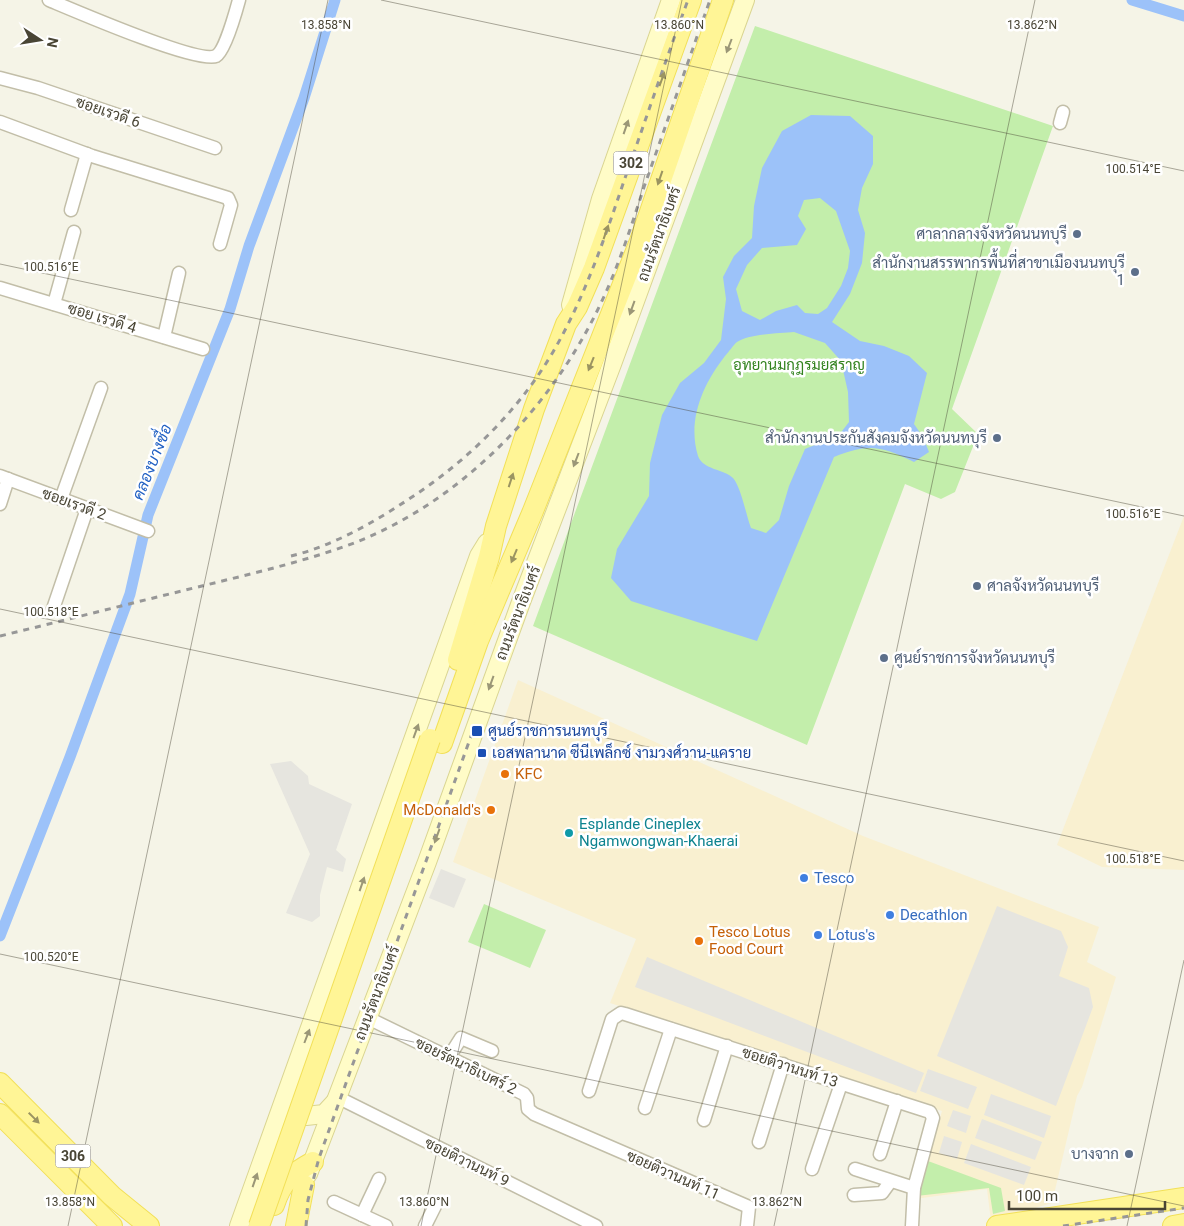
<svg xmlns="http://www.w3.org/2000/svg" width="1184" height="1226" viewBox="0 0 1184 1226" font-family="Roboto,Sarabun,sans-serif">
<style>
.commercial{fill:#f9f0d0}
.green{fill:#c3eeab}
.parking{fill:#e6e5df}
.water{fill:#9cc2f9;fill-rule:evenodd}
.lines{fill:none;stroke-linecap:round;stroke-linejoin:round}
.canal{stroke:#9cc2f9;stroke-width:11}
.minor-casing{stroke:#c2bea8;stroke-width:15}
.secondary-casing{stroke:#dad591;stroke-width:20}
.primary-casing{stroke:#f2e058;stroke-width:22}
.minor{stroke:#fff;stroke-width:12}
.secondary{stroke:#fffcc7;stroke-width:18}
.primary{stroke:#fff596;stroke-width:20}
.rail{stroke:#979797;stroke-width:3;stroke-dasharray:6 6;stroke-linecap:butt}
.primary-bridge-casing{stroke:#f2e058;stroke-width:22;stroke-linecap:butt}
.primary-bridge{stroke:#fff596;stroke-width:20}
.oneway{fill:#9b9777}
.oneway2{fill:#9b9461}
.ticks{fill:none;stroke:#494535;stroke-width:1;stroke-opacity:0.45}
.service-dot{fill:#5c6f8a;stroke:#fff;stroke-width:2}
.transit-dot{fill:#1a4fb4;stroke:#fff;stroke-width:2}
.food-dot{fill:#e8710a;stroke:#fff;stroke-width:2}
.culture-dot{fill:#0f9aa8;stroke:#fff;stroke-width:2}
.shop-dot{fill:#3f7fe0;stroke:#fff;stroke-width:2}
.labels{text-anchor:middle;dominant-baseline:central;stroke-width:5;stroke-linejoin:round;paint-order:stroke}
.shield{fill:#fff;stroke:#807d72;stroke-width:1}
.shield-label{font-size:14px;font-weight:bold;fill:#494535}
.street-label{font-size:15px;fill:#494535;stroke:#fff}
.service-label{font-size:15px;fill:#4e5e75;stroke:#fff;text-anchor:end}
.park-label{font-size:15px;fill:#338320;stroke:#fff}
.transit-label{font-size:15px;fill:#164399;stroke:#fff;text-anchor:start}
.food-label{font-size:15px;fill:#c56008;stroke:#fff;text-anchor:start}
.culture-label{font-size:15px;fill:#0d838f;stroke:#fff;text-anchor:start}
.shop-label{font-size:15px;fill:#366cbe;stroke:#fff;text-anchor:start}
.water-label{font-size:16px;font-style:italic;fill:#2060c3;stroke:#fff}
.ticks-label{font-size:12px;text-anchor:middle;fill:#494535;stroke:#fff;stroke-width:5;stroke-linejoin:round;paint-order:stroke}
</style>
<rect width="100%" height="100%" fill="#f5f4e7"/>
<g class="commercial">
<path d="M1184 516V870L1102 867 1057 845Z"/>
<path d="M518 680 863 836 1099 927 1087 962 1116 977 1082 1087 1077 1096 1052 1203 991 1221 987 1189 915 1199 942 1111 610 1003 636 939 453 862Z"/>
</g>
<g class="green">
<path d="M755 26 1053 126 952 409 978 434 955 492 941 499 905 484 807 745 533 626Z"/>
<path d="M484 904 546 930 530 968 468 942Z"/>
<path d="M928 1161 1001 1188 1005 1211 993 1214 989 1188 916 1196Z"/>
</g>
<g class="parking">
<path d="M291 761 308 776 309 784 352 804 336 850 346 859 343 872 327 867 320 895V916L312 922 286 913 310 854 270 764Z"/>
<path d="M441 869 466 879 454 908 429 898Z"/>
<path d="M997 906 1061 931 1068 947 1059 976 1089 988 1093 1007 1056 1106 937 1056Z"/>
<path d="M647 957 924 1073 916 1093 635 987Z"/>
<path d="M928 1069 977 1087 968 1109 920 1091Z"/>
<path d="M991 1094 1051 1116 1044 1138 984 1115Z"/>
<path d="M953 1110 971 1116 966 1133 947 1126Z"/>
<path d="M982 1119 1042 1142 1035 1160 975 1138Z"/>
<path d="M944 1136 962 1142 957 1159 939 1153Z"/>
<path d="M971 1144 1031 1167 1024 1185 964 1163Z"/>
</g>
<path class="water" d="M811 115 850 116 873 136V164L862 188 858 210 865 233 862 263 850 294 832 322 860 341 884 346 909 356 927 373 914 424 923 437 929 452 914 462C881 446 869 443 834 457L757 641 631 601 611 578 617 549 649 496 650 463 662 415 680 383 704 363 721 340 726 299 723 277 734 256 752 238 754 206 762 168 782 131ZM820 198 836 211 850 251 848 268 841 286 827 308 818 314 805 313 797 305 776 311 760 320 742 311 736 289 747 265 762 248 797 245 806 229 798 216 804 200ZM794 332 825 343 841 361 848 392 849 422 839 435 805 449 789 486 779 520 766 533 751 528C746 515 741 487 733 478 724 469 703 470 698 456 687 420 703 384 725 356 729 352 733 345 737 342 748 334 781 333 794 332Z"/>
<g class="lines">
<g class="canal">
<path d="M1132 0 1184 16"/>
<path d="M0 936 70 757 130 594 148 515 230 309 249 246 304 98 335 0"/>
</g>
<defs>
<g id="minor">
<path d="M49 0C73 10 198 64 216 56 225 51 236 11 239 0"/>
<path d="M0 78 38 88 215 148"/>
<path d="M0 122 92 156 228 198 231 205 220 244"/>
<path d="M1060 123 1063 112"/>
<path d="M71 210 87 154"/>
<path d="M0 288 203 349"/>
<path d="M54 304 74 232"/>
<path d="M164 337 179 273"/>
<path d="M0 476 148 531"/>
<path d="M61 499 101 388"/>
<path d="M0 504 8 479"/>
<path d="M53 609 87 509"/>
<path d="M368 1018 524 1094 527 1098 528 1109 534 1114 749 1207 747 1226"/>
<path d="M449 1057 461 1038 492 1051"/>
<path d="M589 1091 612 1019 621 1013 625 1014 930 1112 933 1118 914 1188 912 1226"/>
<path d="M337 1097 596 1226"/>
<path d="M645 1108 671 1029"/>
<path d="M704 1120 727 1046"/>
<path d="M759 1142 783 1064"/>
<path d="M880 1154 897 1101"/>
<path d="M812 1169 841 1084"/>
<path d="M855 1169 914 1188"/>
<path d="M854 1195 882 1193 890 1182"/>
<path d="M334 1202 386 1226"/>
<path d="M362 1215 379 1179"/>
<path d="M425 1226 435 1206"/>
</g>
<g id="secondary">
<path d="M571 305 601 199 671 0"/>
<path d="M292 1102V1106L306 1116 324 1114 336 1101"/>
<path d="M308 1174 427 862 521 602 612 364 745 0"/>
<path d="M239 1226 460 609 479 556 487 543"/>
</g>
<g id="primary">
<path d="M458 660 489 557 496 526 534 409 566 324 577 307 594 268 691 0"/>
<path d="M442 743 478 641 533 511 640 241 723 0"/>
<path d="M0 1083 112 1196 149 1226"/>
<path d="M0 1114 112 1226"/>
<path d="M274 1205C282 1181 291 1174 313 1162"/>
<path d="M296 1226 304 1185"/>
<path d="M997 1226 1184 1198"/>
<path d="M1173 1226 1184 1224"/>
</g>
</defs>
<use href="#minor" class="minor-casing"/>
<use href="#secondary" class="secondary-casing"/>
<use href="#primary" class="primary-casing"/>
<use href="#minor" class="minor"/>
<use href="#secondary" class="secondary"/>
<use href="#primary" class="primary"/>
<g class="rail">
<path d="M291 556C332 546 371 524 406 501 465 463 517 413 553 352 585 297 605 237 625 178 646 119 666 59 688 0"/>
<path d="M0 636C66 620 132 603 198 587 250 574 303 562 354 543 462 501 551 408 600 305 618 268 631 227 644 187 666 125 688 62 710 0"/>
<path d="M306 1226 308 1200 319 1158 474 728"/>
<path d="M1063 1226 1184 1208"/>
</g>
<defs>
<path id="primary-bridge" d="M259 1226 430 739"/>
</defs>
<use href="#primary-bridge" class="primary-bridge-casing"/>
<use href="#primary-bridge" class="primary-bridge"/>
</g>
<defs><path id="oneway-solid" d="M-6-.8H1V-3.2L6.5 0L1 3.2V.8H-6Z" transform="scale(1.25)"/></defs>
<g class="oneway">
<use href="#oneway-solid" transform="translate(729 46) rotate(111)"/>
<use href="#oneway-solid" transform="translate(626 127) rotate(-71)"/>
<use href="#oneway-solid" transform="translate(632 308) rotate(110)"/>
<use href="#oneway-solid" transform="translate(576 460) rotate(111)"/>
<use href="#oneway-solid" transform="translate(491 683) rotate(110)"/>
<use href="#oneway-solid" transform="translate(416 731) rotate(-70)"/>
<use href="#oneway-solid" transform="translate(437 836) rotate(110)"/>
<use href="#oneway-solid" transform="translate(362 884) rotate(-71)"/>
<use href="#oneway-solid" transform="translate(307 1036) rotate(-69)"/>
<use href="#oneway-solid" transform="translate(255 1180) rotate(-71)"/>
</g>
<g class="oneway2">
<use href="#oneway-solid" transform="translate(662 79) rotate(-70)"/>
<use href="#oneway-solid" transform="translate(660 178) rotate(109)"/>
<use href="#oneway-solid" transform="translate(606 232) rotate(-71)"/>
<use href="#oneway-solid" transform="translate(591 364) rotate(112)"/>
<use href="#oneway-solid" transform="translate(511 480) rotate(-72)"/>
<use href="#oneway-solid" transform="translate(514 556) rotate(113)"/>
<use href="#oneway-solid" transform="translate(34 1118) rotate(45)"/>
</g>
<path class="ticks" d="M381 0 1184 171M0 264 1184 516M0 609 1184 861M0 954 1184 1206M68 1226 328 0M421 1226 682 0M774 1226 1035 0M1127 1226 1184 960"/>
<g class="service-dot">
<circle cx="1077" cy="234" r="5"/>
<circle cx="1135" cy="272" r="5"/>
<circle cx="997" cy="438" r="5"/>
<circle cx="977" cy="586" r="5"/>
<circle cx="884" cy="658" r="5"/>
<circle cx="1129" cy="1154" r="5"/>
</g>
<g class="transit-dot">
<rect x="471" y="725" width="12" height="12" rx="2.5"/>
<rect x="477" y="748" width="10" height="10" rx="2.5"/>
</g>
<g class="food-dot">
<circle cx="505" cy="774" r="5"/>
<circle cx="491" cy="810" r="5"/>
<circle cx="699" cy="941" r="5"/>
</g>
<circle class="culture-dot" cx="569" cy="833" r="5"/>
<g class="shop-dot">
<circle cx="804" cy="878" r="5"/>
<circle cx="890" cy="915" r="5"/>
<circle cx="818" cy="935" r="5"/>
</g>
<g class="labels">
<g class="shield">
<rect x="613.5" y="151.5" width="35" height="23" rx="4"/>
<rect x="55.5" y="1144.5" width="35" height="23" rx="4"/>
</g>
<g class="shield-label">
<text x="631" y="163">302</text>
<text x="73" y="1156">306</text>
</g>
<g class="street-label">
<text transform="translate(108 112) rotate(19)">ซอยเรวดี 6</text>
<text transform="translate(659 234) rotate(-70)">ถนนรัตนาธิเบศร์</text>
<text transform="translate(102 318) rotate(17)">ซอย เรวดี 4</text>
<text transform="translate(74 504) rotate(20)">ซอยเรวดี 2</text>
<text transform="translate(518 613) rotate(-69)">ถนนรัตนาธิเบศร์</text>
<text transform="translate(377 993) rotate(-69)">ถนนรัตนาธิเบศร์</text>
<text transform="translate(466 1066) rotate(26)">ซอยรัตนาธิเบศร์ 2</text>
<text transform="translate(790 1067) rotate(18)">ซอยติวานนท์ 13</text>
<text transform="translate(467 1162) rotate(26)">ซอยติวานนท์ 9</text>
<text transform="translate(673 1175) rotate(24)">ซอยติวานนท์ 11</text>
</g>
<g class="service-label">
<text x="1067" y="234">ศาลากลางจังหวัดนนทบุรี</text>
<text x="1125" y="263">สำนักงานสรรพากรพื้นที่สาขาเมืองนนทบุรี<tspan x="1125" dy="17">1</tspan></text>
<text x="987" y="438">สำนักงานประกันสังคมจังหวัดนนทบุรี</text>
<text x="987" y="586" text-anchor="start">ศาลจังหวัดนนทบุรี</text>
<text x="894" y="658" text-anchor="start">ศูนย์ราชการจังหวัดนนทบุรี</text>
<text x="1119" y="1154">บางจาก</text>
</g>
<g class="park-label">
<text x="799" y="365">อุทยานมกุฎรมยสราญ</text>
</g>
<g class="transit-label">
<text x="488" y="731">ศูนย์ราชการนนทบุรี</text>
<text x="492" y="753">เอสพลานาด ซีนีเพล็กซ์ งามวงศ์วาน-แคราย</text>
</g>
<g class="food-label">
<text x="515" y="774">KFC</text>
<text x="481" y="810" text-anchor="end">McDonald's</text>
<text x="709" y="932">Tesco Lotus<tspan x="709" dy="17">Food Court</tspan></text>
</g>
<g class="culture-label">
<text x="579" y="824">Esplande Cineplex<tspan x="579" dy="17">Ngamwongwan-Khaerai</tspan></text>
</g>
<g class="shop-label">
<text x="814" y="878">Tesco</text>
<text x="900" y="915">Decathlon</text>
<text x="828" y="935">Lotus's</text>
</g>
<g class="water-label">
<text transform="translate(152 462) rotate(-68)">คลองบางซื่อ</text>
</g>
</g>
<g class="ticks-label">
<text x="326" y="29">13.858°N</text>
<text x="679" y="29">13.860°N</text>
<text x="1032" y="29">13.862°N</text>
<text x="1133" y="173">100.514°E</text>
<text x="51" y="271">100.516°E</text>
<text x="1133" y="518">100.516°E</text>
<text x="51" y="616">100.518°E</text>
<text x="1133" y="863">100.518°E</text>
<text x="51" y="961">100.520°E</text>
<text x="70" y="1206">13.858°N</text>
<text x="424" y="1206">13.860°N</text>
<text x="777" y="1206">13.862°N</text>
</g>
<g transform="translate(40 40) rotate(102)" stroke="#ffffff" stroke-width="4" paint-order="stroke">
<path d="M0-4L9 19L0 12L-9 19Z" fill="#494535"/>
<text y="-8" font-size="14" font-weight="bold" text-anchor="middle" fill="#494535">N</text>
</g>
<path d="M1009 1201v8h156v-8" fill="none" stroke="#494535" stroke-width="2.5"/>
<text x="1016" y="1201" font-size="15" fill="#494535" stroke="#ffffff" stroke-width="4" paint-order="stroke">100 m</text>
</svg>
